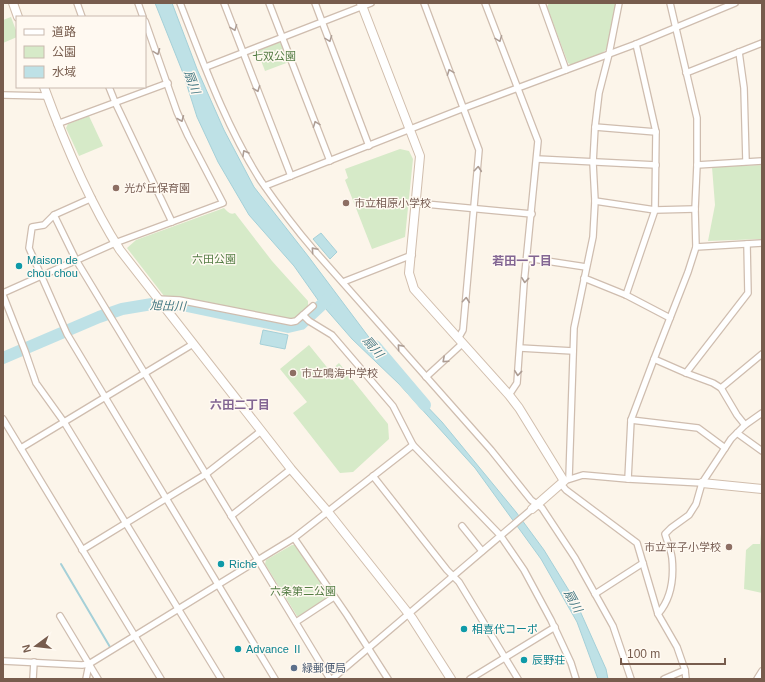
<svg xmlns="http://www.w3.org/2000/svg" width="765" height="682" viewBox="0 0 765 682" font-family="Arial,'Noto Sans JP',sans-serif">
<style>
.green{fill:#d6eac8}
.water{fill:#bee1e6;stroke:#a5d0d8}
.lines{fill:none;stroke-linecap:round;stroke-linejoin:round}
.stream{stroke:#a5d0d8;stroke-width:2}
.river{stroke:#bee1e6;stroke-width:12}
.street-casing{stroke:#cfbdaf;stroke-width:8}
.secondary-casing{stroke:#d1bead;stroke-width:10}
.street{stroke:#fff;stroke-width:5.5}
.secondary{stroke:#fff;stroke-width:8}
.oneway{stroke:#ad9d94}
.education-dot{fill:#8d6e63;stroke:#fff9f1;stroke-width:1.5}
.culture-dot{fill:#0f9aa8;stroke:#fff9f1;stroke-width:1.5}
.service-dot{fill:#5c6f8a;stroke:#fff9f1;stroke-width:1.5}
.labels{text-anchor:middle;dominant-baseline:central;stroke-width:3;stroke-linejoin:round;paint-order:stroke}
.park-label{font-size:11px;fill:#557d45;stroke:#fff9f1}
.education-label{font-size:11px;fill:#785e54;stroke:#fff9f1;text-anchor:start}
.culture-label{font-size:11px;fill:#0d838f;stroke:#fff9f1;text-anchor:start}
.service-label{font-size:11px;fill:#4e5e75;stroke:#fff9f1;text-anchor:start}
.water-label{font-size:12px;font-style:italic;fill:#447883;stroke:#fff9f1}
.neighbourhood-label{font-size:12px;font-weight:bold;fill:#836693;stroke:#fff9f1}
</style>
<rect width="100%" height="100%" fill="#fcf5ea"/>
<g class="green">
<path d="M549 3H618L608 48 601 54 572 65 568 63 547 7Z"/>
<path d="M11 17 17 33V37L3 43V20Z"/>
<path d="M278 42 282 44 289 62 265 71 257 50Z"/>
<path d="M89 116 103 146 79 156 66 128 68 124Z"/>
<path d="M400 149 409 151 413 159 405 237 372 249 345 180 348 178 345 169Z"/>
<path d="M762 165V239L708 241 715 205 712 167Z"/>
<path d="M224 208C228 212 230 215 235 213L272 261 308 301V307L294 319H285L185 298 164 296 127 248 136 240Z"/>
<path d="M309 345 330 371 339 363 388 424 389 439 353 472 340 473 293 413 307 402 280 369Z"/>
<path d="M762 524V593L744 589 746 550 753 544H760Z"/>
<path d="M292 545H295L329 595 328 598 300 617 297 616 265 564 266 560Z"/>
</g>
<g class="water">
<path d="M155 3H172L197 69 224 130 254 187 308 256 398 376 442 422 516 512 544 550 576 602 606 669 608 679H598L577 622 541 559 475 468 399 384 352 339 318 300 294 266 249 215 218 162 197 117 183 73Z"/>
<path d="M321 233 337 252 330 259 313 239Z"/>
<path d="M263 330 288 335 285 349 260 344Z"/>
</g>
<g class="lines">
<path class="stream" d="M61 564 110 647"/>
<g class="river">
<path d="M375 346 425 405"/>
<path d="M3 358 99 317 122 309 152 304 182 305 288 327 301 324 330 297"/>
</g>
<defs>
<g id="street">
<path d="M77 3 82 17"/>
<path d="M138 3 143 17"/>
<path d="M180 3C203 62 226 127 261 181 277 204 294 227 313 249L491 450 531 500 542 508 575 558 613 626 631 679"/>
<path d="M224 3 291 176"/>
<path d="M269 3 330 161"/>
<path d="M315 3 369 146"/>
<path d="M424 3 479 150 463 330 459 337"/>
<path d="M485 3 538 141 524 283 517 383 509 395"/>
<path d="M542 3 566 70"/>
<path d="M739 52 744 88 746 161"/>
<path d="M206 67 371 3"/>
<path d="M686 73 762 43"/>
<path d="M109 87 115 102 172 222"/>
<path d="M3 95 47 96"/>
<path d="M57 124 168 83"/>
<path d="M595 127 656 132"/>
<path d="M537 159 656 165"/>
<path d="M697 165 762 161"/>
<path d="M265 186 464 108 636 44 735 3"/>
<path d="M92 198 54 215 44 225 32 227 29 248 67 334 275 679"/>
<path d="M595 201 655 210 695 209"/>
<path d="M415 203 532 214"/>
<path d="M54 215 76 260 258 560 294 538 413 445"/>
<path d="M696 247 762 243"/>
<path d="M527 258 586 267"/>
<path d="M584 278 626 295 670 318"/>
<path d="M343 282 412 255"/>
<path d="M3 293 115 243 223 203 188 136 177 112 145 21"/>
<path d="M3 295 25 351 36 383 64 422 221 679"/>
<path d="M626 295 655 210 656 132 636 44"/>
<path d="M157 299 179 300 291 322 296 321 313 306"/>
<path d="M303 315 309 321 332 335 393 406 413 445 500 535 524 570 551 620 571 663 576 679"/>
<path d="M520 348 573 351"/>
<path d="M654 359 686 373 713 383 721 388 737 415 745 425"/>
<path d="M686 373 748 293 747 244"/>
<path d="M426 377 463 343"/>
<path d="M721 388 762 354"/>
<path d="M3 419 161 679"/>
<path d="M631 420 698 428 725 448"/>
<path d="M737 433 762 451"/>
<path d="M21 448 193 344"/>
<path d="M373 476 447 570 459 582 518 679"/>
<path d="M569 478 574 328 593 237 595 201 593 163 595 127 599 93 609 54 619 3"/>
<path d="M628 479 631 420 654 359 688 272 696 247 695 209 697 165V118L670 3"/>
<path d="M567 480 583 475 628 479 702 483"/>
<path d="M561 484 566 490 637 543 658 614 677 647 685 670 686 679"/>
<path d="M231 516 291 469"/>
<path d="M462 526 482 551"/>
<path d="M294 538 347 615 388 679"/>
<path d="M82 550 206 474 261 431"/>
<path d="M595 594 643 563"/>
<path d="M658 614C671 599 674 578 672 558 671 550 667 541 665 534L671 528 689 515 696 504 702 483 731 439 745 425 762 413"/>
<path d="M60 616 98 679"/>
<path d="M296 622 334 597"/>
<path d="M3 661 82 665 89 664 258 560 330 679"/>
<path d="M33 679 34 662"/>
<path d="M86 679 89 664"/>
<path d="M332 679 532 509"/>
<path d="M470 679 555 627"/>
<path d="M664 679 685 670"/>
<path d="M757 679 762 671"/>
</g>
<g id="secondary">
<path d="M13 3 18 17"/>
<path d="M361 3 420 156 409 273 414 289 509 395 519 408 564 481 532 509"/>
<path d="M44 87C64 142 88 200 120 250L291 469 328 512 412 618 451 679"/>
<path d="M702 483 762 489"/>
</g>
</defs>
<use href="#street" class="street-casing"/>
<use href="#secondary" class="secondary-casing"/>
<use href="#street" class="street"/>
<use href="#secondary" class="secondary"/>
</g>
<defs><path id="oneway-chevron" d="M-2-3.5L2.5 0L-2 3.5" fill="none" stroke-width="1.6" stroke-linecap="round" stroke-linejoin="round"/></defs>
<g class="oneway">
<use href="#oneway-chevron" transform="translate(234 28) rotate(69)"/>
<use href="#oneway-chevron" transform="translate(329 39) rotate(69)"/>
<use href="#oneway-chevron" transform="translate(499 39) rotate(69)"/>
<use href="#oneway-chevron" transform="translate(157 52) rotate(69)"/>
<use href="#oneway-chevron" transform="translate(450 72) rotate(-111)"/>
<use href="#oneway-chevron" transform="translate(257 89) rotate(69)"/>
<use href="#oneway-chevron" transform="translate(181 119) rotate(67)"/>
<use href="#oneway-chevron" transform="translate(316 124) rotate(-111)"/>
<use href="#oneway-chevron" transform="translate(245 153) rotate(-119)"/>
<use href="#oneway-chevron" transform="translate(478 169) rotate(-85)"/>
<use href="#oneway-chevron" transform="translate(314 250) rotate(-131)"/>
<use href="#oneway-chevron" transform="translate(525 280) rotate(96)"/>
<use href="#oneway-chevron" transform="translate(466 300) rotate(-85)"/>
<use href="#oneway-chevron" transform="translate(400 347) rotate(-131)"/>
<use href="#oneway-chevron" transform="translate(445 360) rotate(138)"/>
<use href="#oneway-chevron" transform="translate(518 373) rotate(96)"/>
</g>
<g class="education-dot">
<circle cx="116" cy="188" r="4"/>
<circle cx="346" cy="203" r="4"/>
<circle cx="293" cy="373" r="4"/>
<circle cx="729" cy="547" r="4"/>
</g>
<g class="culture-dot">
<circle cx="19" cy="266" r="4"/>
<circle cx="221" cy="564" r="4"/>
<circle cx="464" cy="629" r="4"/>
<circle cx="238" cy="649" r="4"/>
<circle cx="524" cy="660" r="4"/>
</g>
<circle class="service-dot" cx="294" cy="668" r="4"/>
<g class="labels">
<g class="park-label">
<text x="274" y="56">七双公園</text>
<text x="214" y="259">六田公園</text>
<text x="303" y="591">六条第二公園</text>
</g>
<g class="education-label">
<text x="124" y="188">光が丘保育園</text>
<text x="354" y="203">市立相原小学校</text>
<text x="301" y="373">市立鳴海中学校</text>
<text x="721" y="547" text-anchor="end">市立平子小学校</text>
</g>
<g class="culture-label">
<text x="27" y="260">Maison de<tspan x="27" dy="13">chou chou</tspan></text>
<text x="229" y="564">Riche</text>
<text x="472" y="629">相喜代コーポ</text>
<text x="246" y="649">Advance Ⅱ</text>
<text x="532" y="660">辰野荘</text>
</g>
<g class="service-label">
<text x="302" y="668">緑郵便局</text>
</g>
<g class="water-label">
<text transform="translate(192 82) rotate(69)">扇川</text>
<text transform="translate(168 306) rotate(2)">旭出川</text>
<text transform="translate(373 347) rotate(50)">扇川</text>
<text transform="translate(573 601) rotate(61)">扇川</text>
</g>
<g class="neighbourhood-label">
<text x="522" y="261">若田一丁目</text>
<text x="240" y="405">六田二丁目</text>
</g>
</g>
<rect width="765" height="682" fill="none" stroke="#775c4d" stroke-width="8"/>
<rect x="16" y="16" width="130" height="72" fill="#fff9f1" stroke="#c9baaf"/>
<rect x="24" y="29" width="20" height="6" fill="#ffffff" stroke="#c9baaf"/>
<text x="52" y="36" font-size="12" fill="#775c4d">道路</text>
<rect x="24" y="46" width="20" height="12" fill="#d6eac8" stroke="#c9baaf"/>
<text x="52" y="56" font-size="12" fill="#775c4d">公園</text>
<rect x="24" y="66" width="20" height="12" fill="#bee1e6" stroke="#c9baaf"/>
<text x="52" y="76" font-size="12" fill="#775c4d">水域</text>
<g transform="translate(36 646) rotate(255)" stroke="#fff9f1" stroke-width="3" paint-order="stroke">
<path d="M0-3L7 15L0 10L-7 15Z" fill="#775c4d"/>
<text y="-6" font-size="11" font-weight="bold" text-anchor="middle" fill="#775c4d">N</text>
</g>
<path d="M621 658v6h104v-6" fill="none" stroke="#775c4d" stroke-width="2"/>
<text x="627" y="658" font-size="12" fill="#775c4d" stroke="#fff9f1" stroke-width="3" paint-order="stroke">100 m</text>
</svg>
